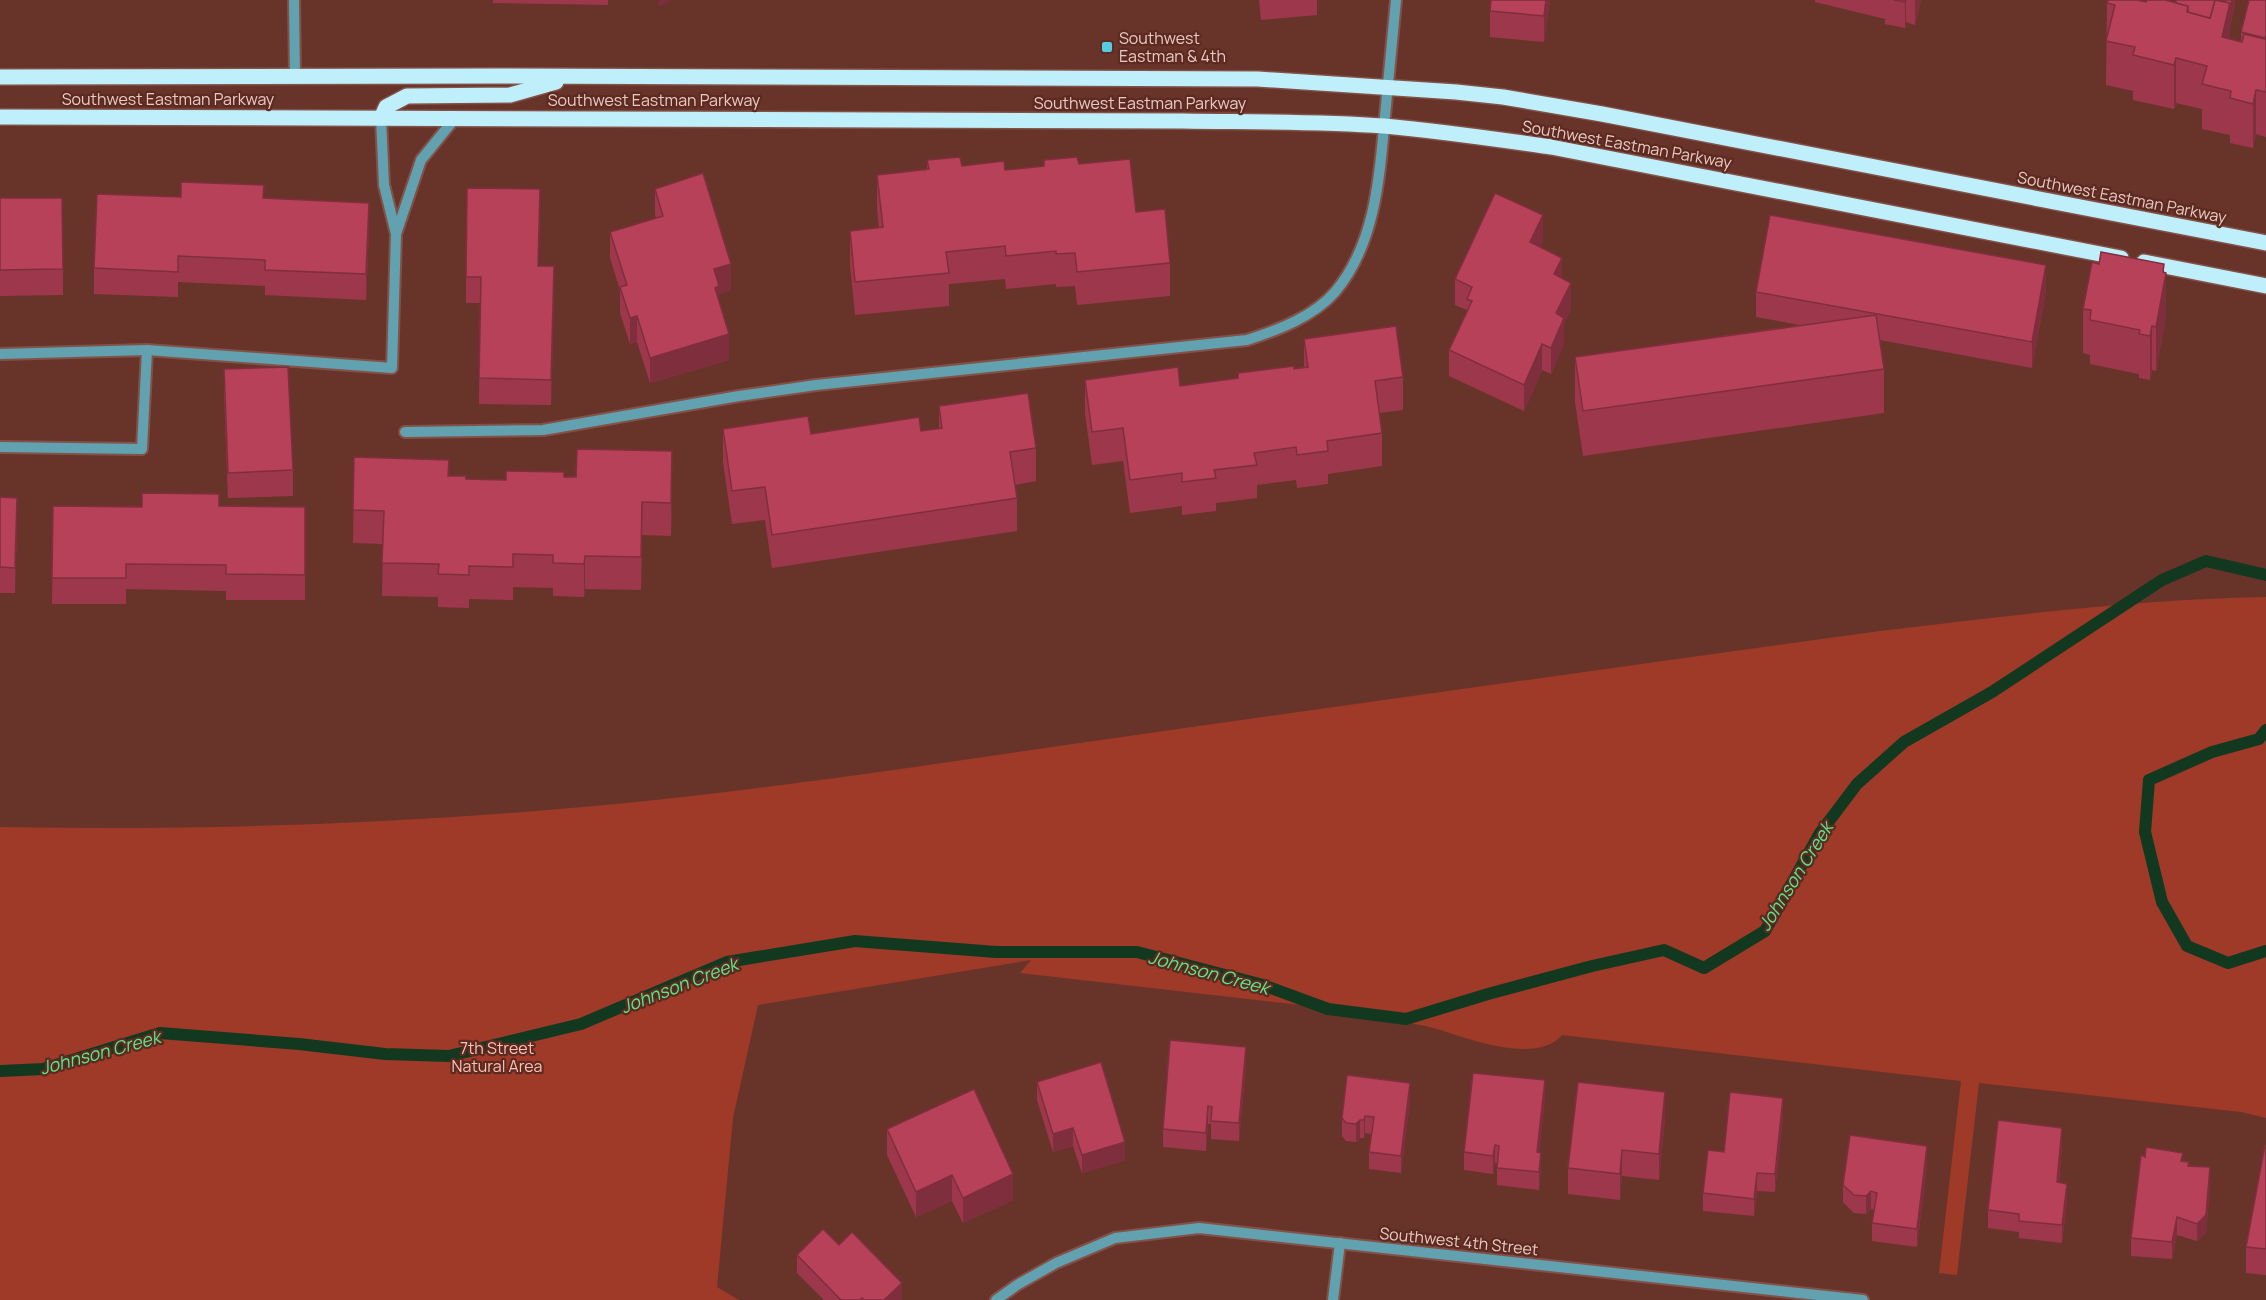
<svg xmlns="http://www.w3.org/2000/svg" width="2266" height="1300" viewBox="0 0 2266 1300" font-family="Manrope,sans-serif">
<style>
.green{fill:#9f3a28}
.lines{fill:none;stroke-linecap:round;stroke-linejoin:round}
.stream{stroke:#133820;stroke-width:12}
.minor-casing{stroke:#825248;stroke-width:14}
.major-casing{stroke:#825248;stroke-width:18}
.minor{stroke:#62a1af;stroke-width:10}
.major{stroke:#bfeffa;stroke-width:15}
.wall{fill:#9d384c}
.shaded-wall{fill:#7f2e3e}
.building{fill:#b64158;stroke:#7f2e3e;stroke-width:1.5}
.poi-dot{fill:#55cae0;stroke:#5c2a20;stroke-width:2}
.labels{text-anchor:middle;dominant-baseline:central;stroke-width:4.5;stroke-linejoin:round;paint-order:stroke}
.poi-label{font-size:16px;fill:#eac9c2;stroke:#5c2a20;text-anchor:start}
.street-label{font-size:16px;fill:#eac9c2;stroke:#5c2a20}
.park-label{font-size:16px;fill:#fdc0b3;stroke:#5c2a20}
.water-label{font-size:18px;font-style:italic;fill:#56e98b;stroke:#5c2a20}
</style>
<rect width="100%" height="100%" fill="#68342a"/>
<path class="green" d="M2266 597V1118L2241 1112 1979 1083 1957 1275 1939 1273 1961 1081 1562 1035C1537 1065 1469 1039 1437 1029 1423 1025 1409 1023 1395 1020L1388 1015 1020 973 1031 960 758 1005 733 1118 717 1287 739 1300H0V827C216 831 431 823 646 801 810 784 973 758 1136 735 1384 700 1632 665 1880 631 2008 616 2137 599 2266 597Z"/>
<g class="lines">
<g class="stream">
<path d="M2266 730 2259 739 2212 752 2149 780 2145 832 2162 902 2187 946 2228 963 2266 951"/>
<path d="M0 1071 43 1069 160 1033 299 1044 385 1054 449 1056 581 1024 727 962 855 941 996 952H1137L1263 985 1328 1009 1406 1019 1488 994 1592 966 1664 950 1704 968 1765 931 1820 833 1857 784 1904 742 1992 692 2162 580 2206 561 2266 575"/>
</g>
<defs>
<g id="minor">
<path d="M294 0 295 78"/>
<path d="M396 234 421 160 456 117"/>
<path d="M0 354 147 350 392 368 396 234 384 185 381 118"/>
<path d="M405 432 543 430 739 396 816 385 1247 340C1278 330 1313 317 1335 292 1378 241 1380 168 1386 105 1389 70 1393 35 1396 0"/>
<path d="M0 447 142 449 147 350"/>
<path d="M996 1300 1017 1285 1056 1263 1115 1238 1199 1228 1863 1300"/>
<path d="M1333 1300 1340 1243"/>
</g>
<g id="major">
<path d="M0 77 497 76 1258 79 1456 92 1503 97 1602 114 2266 243"/>
<path d="M0 117 1183 121C1250 122 1317 121 1384 126 1440 131 1495 139 1551 147L2121 258"/>
<path d="M381 118 386 107 407 96 510 95 556 82"/>
<path d="M2144 262 2266 286"/>
</g>
</defs>
<use href="#minor" class="minor-casing"/>
<use href="#major" class="major-casing"/>
<use href="#minor" class="minor"/>
<use href="#major" class="major"/>
</g>
<g class="wall">
<path d="M493 0H608V5L493 3Z"/>
<path d="M1259 0H1317V15L1261 20Z"/>
<path d="M1550 0 1544 42 1490 37V11Z"/>
<path d="M1815 0H1921L1915 25 1906 22 1905 28 1885 24V19L1815 2Z"/>
<path d="M2235 0V5L2230 27V39L2241 42V32L2266 0V137L2256 134 2253 148 2230 143V135L2202 129V109L2176 103 2174 109 2133 100V91L2106 85 2107 3H2176Z"/>
<path d="M927 160 962 166 1005 170 1079 164 1136 212 1170 263V296L1077 305 1075 286 1056 287V284L1006 289 1005 279 949 284V306L855 315 850 264V231L879 228 877 208V175L927 169Z"/>
<path d="M655 189 731 290 719 294V301L729 360 650 383 637 342 630 344 620 313V290L610 258V232L656 218 655 214Z"/>
<path d="M181 197 264 198 369 229 366 300 265 295V286L178 282V297L94 294V268Z"/>
<path d="M0 198 63 269V295L0 296Z"/>
<path d="M540 215 538 266 554 292 551 405 479 404 480 303H466V277Z"/>
<path d="M1543 241 1540 247 1562 279 1571 309 1564 323V343L1551 374 1542 370 1524 411 1449 376V350L1467 313V310L1455 305V279Z"/>
<path d="M2164 272 2166 317 2156 371 2152 370 2150 380 2139 378V374L2090 364V355L2083 353V309Z"/>
<path d="M2046 291 2032 368 1880 340 1884 369V413L1583 456 1575 402V357L1800 325 1756 317V292Z"/>
<path d="M1304 339 1403 377V410L1379 413 1382 433V466L1328 474V484L1297 488 1296 480 1257 485V498L1216 503V511L1182 515V506L1130 513 1123 461 1092 465 1085 413V380L1180 386 1304 368Z"/>
<path d="M224 369 293 470V496L228 498 224 395Z"/>
<path d="M939 406 1036 448V481L1015 485 1017 498V531L772 568 765 520 732 524 723 462V429L811 434 921 431 939 428Z"/>
<path d="M354 457 466 479 506 480 564 477 672 484 671 536 642 535 641 590 585 589 584 597 553 596V588L513 587V600L469 599V608L438 607V597L382 596 383 544 353 543Z"/>
<path d="M0 497 17 523 15 593H0Z"/>
<path d="M53 506 305 507V600H226V591L126 589V604H52Z"/>
<path d="M1246 1064 1239 1141 1211 1139V1124H1208L1206 1151 1163 1147V1129Z"/>
<path d="M1037 1082 1125 1160 1082 1173 1073 1146 1053 1152 1037 1100Z"/>
<path d="M1545 1098 1539 1152 1541 1170 1539 1190 1497 1185V1163H1495L1493 1174 1464 1170V1152Z"/>
<path d="M1410 1101 1401 1173 1369 1169V1152L1371 1134 1365 1133 1364 1138H1360L1356 1142 1346 1141 1342 1136V1118Z"/>
<path d="M1783 1116 1775 1192 1757 1191 1754 1216 1703 1211V1193L1724 1152Z"/>
<path d="M1665 1118 1659 1180 1622 1176 1620 1200 1568 1194V1168Z"/>
<path d="M887 1129 1013 1200 963 1223 952 1201 916 1217 887 1155Z"/>
<path d="M2266 1145V1275L2246 1273V1247Z"/>
<path d="M2062 1146 2059 1182 2067 1201 2062 1243 2019 1238V1232L1988 1228V1210Z"/>
<path d="M2145 1157 2183 1161 2189 1166 2210 1185 2206 1233 2197 1241 2177 1235 2172 1259 2131 1256V1238Z"/>
<path d="M1927 1164 1917 1247 1872 1241V1223L1874 1210 1871 1209 1866 1214 1854 1213 1843 1202V1185Z"/>
<path d="M839 1245 902 1300H824L797 1273V1255Z"/>
</g>
<g class="shaded-wall">
<path d="M659 0H672L659 6Z"/>
<path d="M1546 0H1550L1544 42V16Z"/>
<path d="M1906 0V22L1905 28V2Z"/>
<path d="M1915 0H1921L1915 25Z"/>
<path d="M2232 0H2235V5L2230 27V47L2222 37 2230 3Z"/>
<path d="M2176 58V103L2174 109V65Z"/>
<path d="M2256 90V134L2253 148V104Z"/>
<path d="M369 203V229L366 300V274Z"/>
<path d="M1543 215V241L1530 268V242Z"/>
<path d="M1562 258V284L1554 274Z"/>
<path d="M731 264V290L719 294V312L715 314 714 269Z"/>
<path d="M2164 264V283L2166 273V317L2156 371V327Z"/>
<path d="M2046 265V291L2032 368V342Z"/>
<path d="M554 266V292L551 405V380Z"/>
<path d="M1571 283V309L1564 323V343L1551 374V348L1556 313Z"/>
<path d="M637 316V342L630 344V318Z"/>
<path d="M2152 326V370L2150 380V336Z"/>
<path d="M729 334V360L650 383V358Z"/>
<path d="M1542 344V370L1524 411V385Z"/>
<path d="M672 451V484L671 536V503Z"/>
<path d="M17 498V523L15 593V568Z"/>
<path d="M585 556V589L584 597V564Z"/>
<path d="M1246 1047V1064L1239 1141V1123Z"/>
<path d="M1545 1080V1098L1537 1170V1152Z"/>
<path d="M1410 1083V1101L1401 1173V1156Z"/>
<path d="M1665 1092V1118L1659 1180V1154Z"/>
<path d="M1783 1098V1116L1775 1192V1174Z"/>
<path d="M1208 1106V1124L1206 1151V1133Z"/>
<path d="M1365 1116V1133L1364 1138V1120Z"/>
<path d="M1360 1120V1138L1356 1142V1124Z"/>
<path d="M1073 1128V1146L1053 1152V1134Z"/>
<path d="M2062 1128V1146L2057 1200V1182Z"/>
<path d="M1125 1142V1160L1082 1173V1155Z"/>
<path d="M1495 1145V1163L1493 1174V1156Z"/>
<path d="M1927 1146V1164L1917 1247V1229Z"/>
<path d="M1622 1150V1176L1620 1200V1174Z"/>
<path d="M1541 1153V1170L1539 1190V1172Z"/>
<path d="M2210 1167V1185L2206 1233 2197 1241V1224Z"/>
<path d="M1757 1173V1191L1754 1216V1199Z"/>
<path d="M1013 1174V1200L963 1223V1198Z"/>
<path d="M952 1175V1201L916 1217V1192Z"/>
<path d="M2067 1184V1201L2062 1243V1225Z"/>
<path d="M1871 1191V1209L1866 1214V1196Z"/>
<path d="M2177 1217V1235L2172 1259V1242Z"/>
<path d="M902 1283V1300H884Z"/>
</g>
<g class="building">
<path d="M1491 0H1546L1544 16 1490 11Z"/>
<path d="M1894 0H1906L1905 2Z"/>
<path d="M2108 0H2137L2146 2 2147 0H2165L2188 6 2187 12 2210 18 2215 0 2230 3 2222 37 2242 42 2244 34 2265 39 2266 35V92L2256 90 2253 104 2230 98 2231 91 2202 84 2207 66 2176 58 2174 65 2133 55 2135 47 2106 41 2115 5 2107 3Z"/>
<path d="M2176 0H2215L2210 18 2188 12V6L2176 3Z"/>
<path d="M2218 0H2232L2230 9V3Z"/>
<path d="M2249 0H2266V35L2265 38 2241 32Z"/>
<path d="M960 157 962 166 1004 161 1005 170 1044 166V160L1077 157 1079 164 1130 159 1136 212 1165 209 1170 263 1077 272 1075 253 1056 254V251L1006 256 1005 246 946 252 949 273 855 282 850 231 883 227 877 175 929 169 927 160Z"/>
<path d="M703 173 731 264 714 269 719 286 715 288 729 334 650 358 637 316 630 318 620 287 627 285 610 232 663 216 655 189Z"/>
<path d="M181 182 264 185 263 198 369 203 366 274 265 270V260L178 256V272L94 268 97 194 181 197Z"/>
<path d="M467 188 540 189 538 266H554L551 380 479 378 481 277H466Z"/>
<path d="M1495 193 1543 215 1530 242 1562 258 1554 274 1571 283 1556 313 1564 318 1551 348 1542 344 1524 385 1449 350 1472 301 1467 299 1472 287 1455 279Z"/>
<path d="M0 198H62L63 269 0 270Z"/>
<path d="M1770 215 2046 265 2032 342 1756 292Z"/>
<path d="M2101 252 2164 264 2163 272 2166 273 2156 327 2152 326 2150 336 2139 334 2140 330 2090 320 2091 310 2083 309 2092 262 2099 264Z"/>
<path d="M1876 315 1884 369 1583 411 1575 357Z"/>
<path d="M1396 326 1403 377 1375 381 1382 433 1327 441 1328 451 1297 455 1296 447 1254 453 1257 465 1214 470 1216 478 1182 482V473L1130 480 1123 428 1092 432 1085 380 1178 367 1180 386 1238 378V373L1294 366V369L1308 367 1304 339Z"/>
<path d="M288 367 293 470 228 473 224 369Z"/>
<path d="M1028 393 1036 448 1010 452 1017 498 772 535 765 487 732 491 723 429 808 416 811 434 919 417 921 431 942 428 939 406Z"/>
<path d="M577 449 672 451 671 503 642 502 641 557 585 556 584 564 553 563V555L513 554V567L469 566V575L438 574 439 564 382 563 384 511 353 510 354 457 449 460 448 476H466V479L506 480V471L564 472V477H576Z"/>
<path d="M142 493 219 494V506L305 507V575L226 574V565L126 564V578H52L53 506 142 507Z"/>
<path d="M0 497 17 498 15 568 0 567Z"/>
<path d="M1170 1040 1246 1047 1239 1123 1211 1121 1212 1107 1208 1106 1206 1133 1163 1129Z"/>
<path d="M1101 1062 1125 1142 1082 1155 1073 1128 1053 1134 1037 1082Z"/>
<path d="M1473 1073 1545 1080 1537 1152 1541 1153 1539 1172 1497 1168 1499 1146 1495 1145 1493 1156 1464 1152Z"/>
<path d="M1347 1075 1410 1083 1401 1156 1369 1152 1374 1117 1365 1116 1364 1120H1360L1356 1124 1346 1123 1342 1118Z"/>
<path d="M1578 1082 1665 1092 1659 1154 1622 1150 1620 1174 1568 1168Z"/>
<path d="M974 1089 1013 1174 963 1198 952 1175 916 1192 887 1129Z"/>
<path d="M1730 1092 1783 1098 1775 1174 1757 1173 1754 1199 1703 1193 1708 1150 1724 1152Z"/>
<path d="M1998 1120 2062 1128 2057 1182 2067 1184 2062 1225 2019 1221V1214L1988 1210Z"/>
<path d="M1850 1135 1927 1146 1917 1229 1872 1223 1877 1193 1871 1191 1866 1196 1854 1195 1843 1185Z"/>
<path d="M2265 1145H2266V1249L2246 1247Z"/>
<path d="M2146 1147 2183 1153 2181 1161 2189 1162 2188 1166 2210 1167 2206 1215 2197 1224 2177 1217 2172 1242 2131 1238 2141 1155 2145 1157Z"/>
<path d="M823 1229 839 1245 852 1232 902 1283 884 1300H864L862 1298 860 1300H841L797 1255Z"/>
</g>
<rect class="poi-dot" x="1101" y="41" width="12" height="12" rx="3"/>
<g class="labels">
<g class="poi-label">
<text x="1119" y="38">Southwest<tspan x="1119" dy="18">Eastman &amp; 4th</tspan></text>
</g>
<g class="street-label">
<text x="168" y="99">Southwest Eastman Parkway</text>
<text x="654" y="100">Southwest Eastman Parkway</text>
<text x="1140" y="103">Southwest Eastman Parkway</text>
<text transform="translate(1627 144) rotate(10)">Southwest Eastman Parkway</text>
<text transform="translate(2122 197) rotate(11)">Southwest Eastman Parkway</text>
<text transform="translate(1459 1241) rotate(6)">Southwest 4th Street</text>
</g>
<g class="park-label">
<text x="497" y="1048">7th Street<tspan x="497" dy="18">Natural Area</tspan></text>
</g>
<g class="water-label">
<text transform="translate(1795 876) rotate(-58)">Johnson Creek</text>
<text transform="translate(1209 972) rotate(15)">Johnson Creek</text>
<text transform="translate(679 985) rotate(-21)">Johnson Creek</text>
<text transform="translate(100 1052) rotate(-15)">Johnson Creek</text>
</g>
</g>
</svg>
